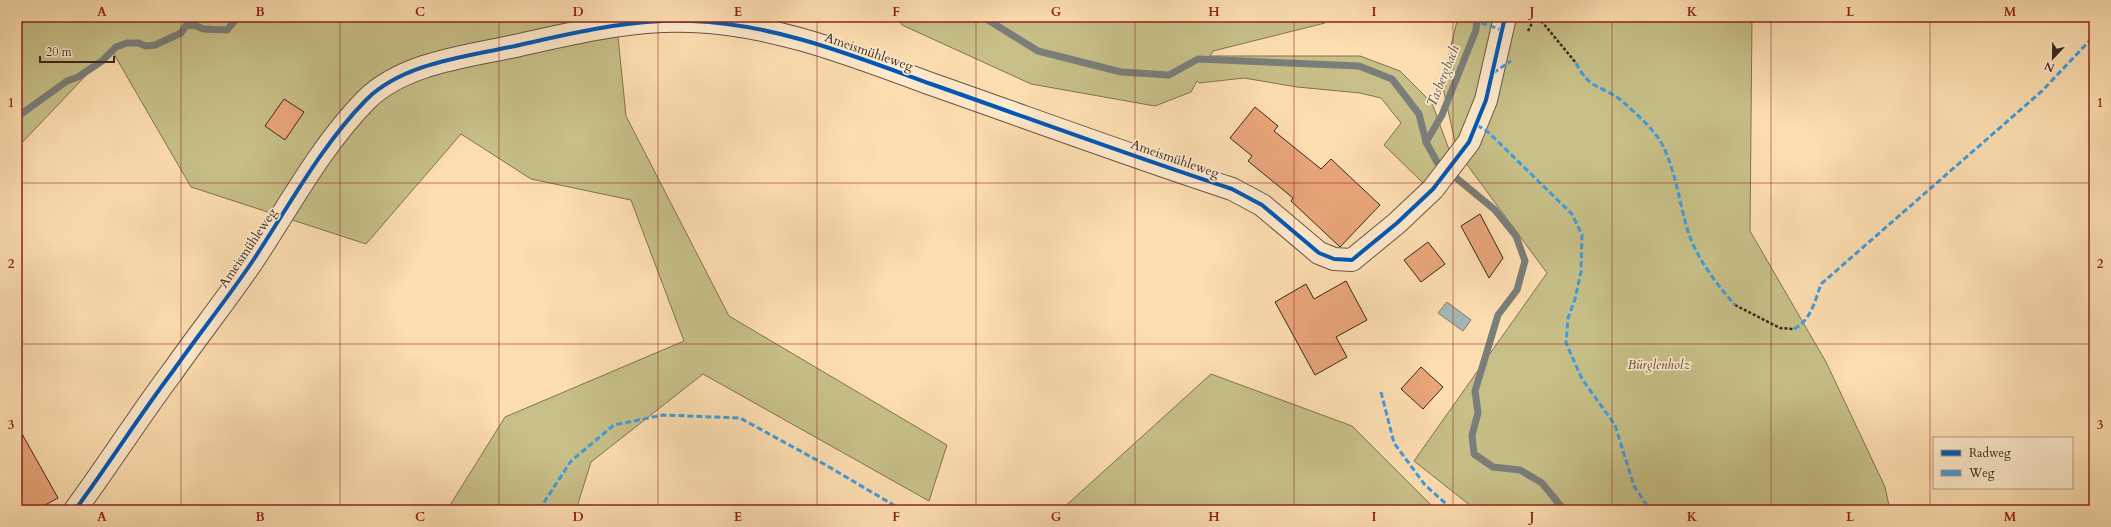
<svg xmlns="http://www.w3.org/2000/svg" width="2111" height="527" viewBox="0 0 2111 527" font-family="Cardo,serif">
<style>
.green{fill:#c7bf87;stroke:#807252}
.water{fill:#a4b9b7;stroke:#7a7e7a}
.lines{fill:none;stroke-linecap:round;stroke-linejoin:round}
.stream{stroke:#7a7e7a;stroke-width:7}
.building{fill:#eaa67b;stroke:#3a261e}
.minor-casing{stroke:#6b5443;stroke-width:24}
.path{stroke:#3a261e;stroke-width:2.5;stroke-dasharray:3 2;stroke-linecap:butt}
.minor{stroke:#feeacc;stroke-width:22}
.quiet{stroke:#3e9ce0;stroke-width:3;stroke-dasharray:6 3;stroke-linecap:butt}
.cycleway-casing{stroke:#feeacc;stroke-width:6}
.cycleway{stroke:#0057b8;stroke-width:4}
.grid{fill:none;stroke:#8f2418;stroke-width:1;stroke-opacity:0.55}
.labels{text-anchor:middle;dominant-baseline:central;stroke-width:3.5;stroke-linejoin:round;paint-order:stroke}
.street-label{font-size:13px;fill:#3a261e;stroke:#feeacc}
.park-label{font-size:13px;font-style:italic;fill:#5d4c38;stroke:#feeacc}
.water-label{font-size:14px;font-style:italic;fill:#5a524c;stroke:#feeacc}
.neatline{fill:none;stroke:#8f2418;stroke-width:1.5}
.grid-label{font-size:13px;text-anchor:middle;font-weight:bold;fill:#8f2418}
</style>
<rect width="100%" height="100%" fill="#fddeb1"/>
<filter id="stains"><feTurbulence type="fractalNoise" baseFrequency=".005" numOctaves="4"/><feColorMatrix values="0 0 0 0 .2 0 0 0 0 .09 0 0 0 0 .02 0 0 0 .5 -.17"/></filter>
<radialGradient id="worn" r=".72"><stop offset=".6" stop-color="#630" stop-opacity="0"/><stop offset="1" stop-color="#630" stop-opacity=".3"/></radialGradient>
<g class="green">
<path d="M17 17H616L626 116 729 316 947 445 929 501 703 374 591 462 576 510H447L505 417 684 341 631 200 531 179 461 134 366 244 191 187 111 49 17 148Z"/>
<path d="M897 17H1326L1325 23 1213 51 1210 56H1360L1400 71 1432 103 1452 158 1431 183H1423L1384 145 1401 123 1381 98 1360 93 1297 87 1244 78 1199 83 1197 81 1191 92 1155 106 1031 84 902 25Z"/>
<path d="M1458 17H1752L1750 231 1826 362 1885 487 1890 510H1476L1414 461 1547 273 1457 151 1442 83Z"/>
<path d="M1211 374 1352 426 1436 510H1061Z"/>
</g>
<path class="water" d="M1447 302 1471 320 1463 331 1438 313Z"/>
<g class="lines">
<g class="stream">
<path d="M983 17 1038 51 1121 72 1169 75 1198 59 1359 66 1392 79 1419 114 1426 142 1437 162 1495 210 1516 236 1525 261 1517 290 1498 315 1475 391 1478 413 1472 435 1474 454 1493 467 1520 470 1542 483 1564 510"/>
<path d="M17 117 67 81 78 77 102 61 116 47 127 43H138L146 46 155 45 181 33 186 26 194 25 203 29 227 30 238 17"/>
<path d="M1426 142 1442 115 1476 30 1477 17"/>
</g>
</g>
<g class="building">
<path d="M284 99 304 112 285 140 265 126Z"/>
<path d="M1255 107 1278 126 1274 131 1321 169 1331 159 1380 205 1340 247 1291 201 1293 198 1248 161 1252 156 1230 138Z"/>
<path d="M1480 214 1503 258 1489 278 1461 226Z"/>
<path d="M1428 242 1445 264 1421 282 1404 260Z"/>
<path d="M1346 281 1367 320 1336 337 1347 357 1315 375 1275 302 1306 284 1314 299Z"/>
<path d="M1421 367 1443 387 1423 409 1401 389Z"/>
<path d="M17 425 58 498 36 510H17Z"/>
</g>
<g class="lines">
<defs>
<path id="minor" d="M75 510C109 464 139 416 173 371 199 334 227 299 252 262 288 208 320 147 366 100 402 64 463 57 510 47 570 34 631 18 692 21 775 24 854 56 931 84 1031 119 1131 156 1232 189L1262 205 1319 253 1334 259 1352 260 1397 223 1433 189 1469 142 1486 100 1505 17"/>
</defs>
<use href="#minor" class="minor-casing"/>
<g class="path">
<path d="M1538 17 1576 63"/>
<path d="M1528 31 1535 17"/>
<path d="M1735 305 1780 328 1794 329"/>
</g>
<use href="#minor" class="minor"/>
<g class="quiet">
<path d="M1464 17 1502 30"/>
<path d="M1576 63C1590 91 1601 84 1622 101 1633 111 1647 123 1656 135 1675 159 1679 207 1690 237 1699 261 1718 286 1735 305"/>
<path d="M1493 73 1511 61"/>
<path d="M1477 125 1488 132 1572 214 1582 235 1581 272 1575 299 1568 318 1566 343 1582 379 1615 425 1634 486 1650 510"/>
<path d="M1794 329C1811 320 1815 301 1821 284L2042 91 2094 36"/>
<path d="M1381 392 1394 443 1425 485 1453 510"/>
<path d="M539 510 571 461 614 425 663 415 740 418 824 464 902 510"/>
</g>
<defs>
<path id="cycleway" d="M75 510C109 464 139 416 173 371 199 334 227 299 252 262 288 208 320 147 366 100 402 64 463 57 510 47 570 34 631 18 692 21 775 24 854 56 931 84 1031 119 1131 156 1232 189L1262 205 1319 253 1334 259 1352 260 1397 223 1433 189 1469 142 1486 100 1505 17"/>
</defs>
<use href="#cycleway" class="cycleway-casing"/>
<use href="#cycleway" class="cycleway"/>
</g>
<path class="grid" d="M181 17V510M340 17V510M499 17V510M658 17V510M817 17V510M976 17V510M1135 17V510M1294 17V510M1453 17V510M1612 17V510M1771 17V510M1930 17V510M17 183H2094M17 344H2094"/>
<g class="labels">
<g class="street-label">
<text transform="translate(869 52) rotate(19)">Ameismühleweg</text>
<text transform="translate(1175 159) rotate(19)">Ameismühleweg</text>
<text transform="translate(248 248) rotate(-56)">Ameismühleweg</text>
</g>
<g class="park-label">
<text x="1659" y="365">Bürglenholz</text>
</g>
<g class="water-label">
<text transform="translate(1443 76) rotate(-68)">Tasbergbach</text>
</g>
</g>
<rect width="2111" height="527" fill="none" stroke="#fddeb1" stroke-width="44"/>
<rect x="1933" y="437" width="140" height="52" fill="#feeacc" stroke="#b09c86"/>
<rect x="1941" y="450" width="20" height="6" fill="#0057b8" stroke="#b09c86"/>
<text x="1969" y="457" font-size="12" fill="#3a261e">Radweg</text>
<rect x="1941" y="470" width="20" height="6" fill="#3e9ce0" stroke="#b09c86"/>
<text x="1969" y="477" font-size="12" fill="#3a261e">Weg</text>
<g transform="translate(2053 58) rotate(202)" stroke="#feeacc" stroke-width="3" paint-order="stroke">
<path d="M0-3L7 15L0 10L-7 15Z" fill="#3a261e"/>
<text y="-6" font-size="11" font-weight="bold" text-anchor="middle" fill="#3a261e">N</text>
</g>
<path d="M40 56v6h74v-6" fill="none" stroke="#3a261e" stroke-width="2"/>
<text x="46" y="56" font-size="12" fill="#3a261e" stroke="#feeacc" stroke-width="3" paint-order="stroke">20 m</text>
<rect x="22" y="22" width="2067" height="483" class="neatline"/>
<g class="grid-label">
<text x="102" y="16">A</text>
<text x="260" y="16">B</text>
<text x="420" y="16">C</text>
<text x="578" y="16">D</text>
<text x="738" y="16">E</text>
<text x="896" y="16">F</text>
<text x="1056" y="16">G</text>
<text x="1214" y="16">H</text>
<text x="1374" y="16">I</text>
<text x="1532" y="16">J</text>
<text x="1692" y="16">K</text>
<text x="1850" y="16">L</text>
<text x="2010" y="16">M</text>
<text x="11" y="107">1</text>
<text x="2100" y="107">1</text>
<text x="11" y="268">2</text>
<text x="2100" y="268">2</text>
<text x="11" y="429">3</text>
<text x="2100" y="429">3</text>
<text x="102" y="521">A</text>
<text x="260" y="521">B</text>
<text x="420" y="521">C</text>
<text x="578" y="521">D</text>
<text x="738" y="521">E</text>
<text x="896" y="521">F</text>
<text x="1056" y="521">G</text>
<text x="1214" y="521">H</text>
<text x="1374" y="521">I</text>
<text x="1532" y="521">J</text>
<text x="1692" y="521">K</text>
<text x="1850" y="521">L</text>
<text x="2010" y="521">M</text>
</g>
<rect width="100%" height="100%" filter="url(#stains)"/>
<rect width="100%" height="100%" fill="url(#worn)"/>
</svg>
